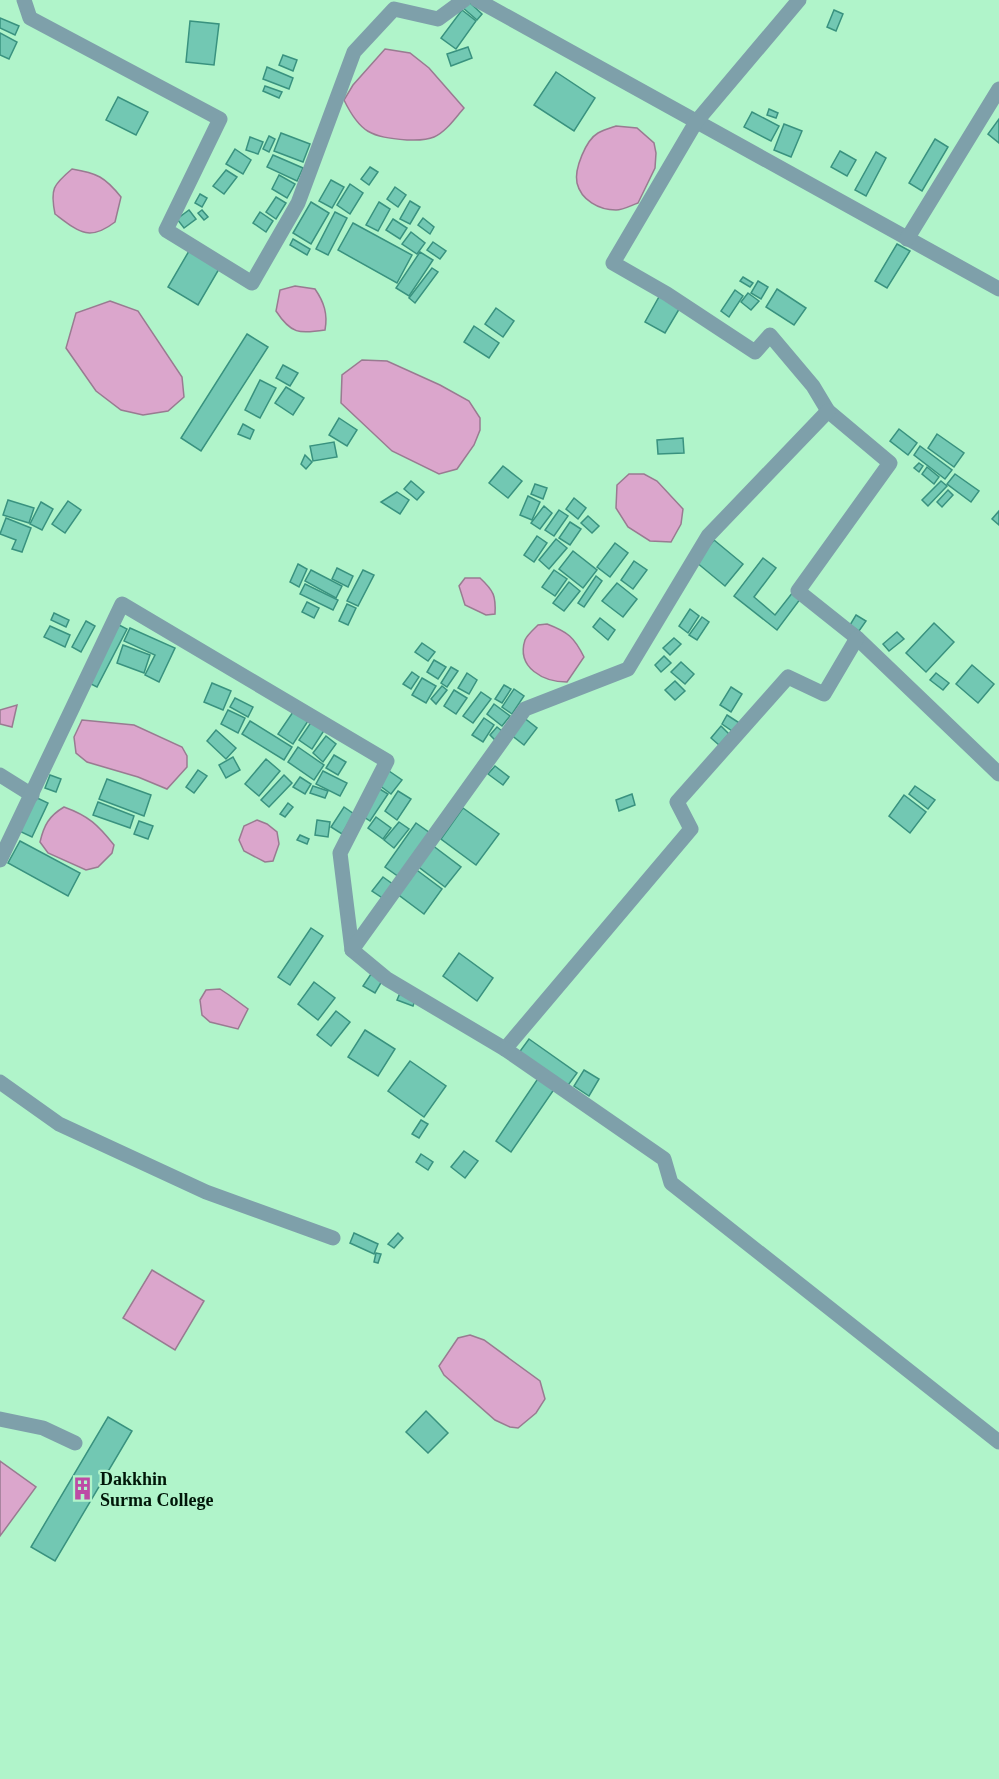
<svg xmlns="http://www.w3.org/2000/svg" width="999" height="1779" viewBox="0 0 999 1779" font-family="'Times New Roman',serif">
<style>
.water{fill:#dba6cc;stroke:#997b91;stroke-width:1.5}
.building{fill:#72c8b3;stroke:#39927f;stroke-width:1.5}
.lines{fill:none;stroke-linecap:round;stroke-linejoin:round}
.street{stroke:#7ea0aa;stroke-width:15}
.labels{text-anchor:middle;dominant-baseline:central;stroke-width:4.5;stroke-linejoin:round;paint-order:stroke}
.poi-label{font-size:18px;font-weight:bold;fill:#001608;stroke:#b0f4ca;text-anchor:start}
</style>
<rect width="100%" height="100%" fill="#b0f4ca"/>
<g class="water">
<path d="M385 49 410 53 429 68 464 108C456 117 446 132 434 137 425 141 416 140 407 140 371 137 360 133 344 100L353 85Z"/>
<path d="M616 126 637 128 654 143 656 153 655 168 638 203C632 205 623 210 616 210 599 210 581 200 577 183 574 169 586 140 598 133 603 130 610 128 616 126Z"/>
<path d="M72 169C97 173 105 177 121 197L115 222C89 242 79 232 55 214 50 189 53 185 72 169Z"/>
<path d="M295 286 315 289C324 302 328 314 325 330 299 334 291 334 276 311L280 290Z"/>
<path d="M110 301 138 311 182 377 184 397 168 411 143 415 121 410 96 391 66 348 76 313Z"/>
<path d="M362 360 387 361 440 385 469 401 480 418V430L474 445 457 469 439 474 392 451 341 403 342 375Z"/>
<path d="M629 474H644L657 481 683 509 681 524 671 542 650 541 628 527 616 508 617 485Z"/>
<path d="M465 578H480C494 591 496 596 495 614L486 615 465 605 459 586Z"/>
<path d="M547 624C568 632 574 637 584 657L567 682C544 682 516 668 525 640 527 635 534 629 538 625Z"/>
<path d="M17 705 12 727 0 724V710Z"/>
<path d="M82 720 134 725 182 747 187 756V767L167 789 138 777 87 762 76 753 74 737Z"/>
<path d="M64 807C89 816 98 825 114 845L112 853 98 867 86 870 48 853 40 842C44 825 49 816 64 807Z"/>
<path d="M257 820 267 824 277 832 279 844 273 861 265 862 244 851 239 840 244 826Z"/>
<path d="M220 989 229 995 248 1009 238 1029 210 1022 202 1015 200 1000 206 990Z"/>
<path d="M152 1270 204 1301 175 1350 123 1318Z"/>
<path d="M470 1335 484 1340 540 1381 545 1399 536 1413 518 1428 510 1427 495 1420 444 1375 439 1366 458 1338Z"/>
<path d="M0 1461 36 1487 0 1536Z"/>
</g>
<g class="building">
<path d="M468 1 482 14 477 20 462 7Z"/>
<path d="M462 10 476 21 456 49 441 38Z"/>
<path d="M834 10 843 14 836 31 827 27Z"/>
<path d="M0 18 19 26 15 35 0 28Z"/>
<path d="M190 21 219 24 214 65 186 62Z"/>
<path d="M0 33 17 42 9 59 0 55Z"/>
<path d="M468 47 472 58 451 66 447 54Z"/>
<path d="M283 55 297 60 293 71 279 65Z"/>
<path d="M267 67 293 78 289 89 263 79Z"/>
<path d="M556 72 595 98 574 131 534 105Z"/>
<path d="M265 86 282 92 279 98 263 91Z"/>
<path d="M118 97 148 112 136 135 106 120Z"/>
<path d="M769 109 778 113 776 118 767 115Z"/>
<path d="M752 112 779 126 771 141 744 127Z"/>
<path d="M999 119V143L988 134Z"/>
<path d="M784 124 802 131 791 157 774 150Z"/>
<path d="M281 133 310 144 303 162 274 151Z"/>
<path d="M269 136 275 139 269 152 263 149Z"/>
<path d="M250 137 263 142 258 154 246 150Z"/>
<path d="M935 139 948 147 922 191 909 183Z"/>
<path d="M235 149 251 160 243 174 226 164Z"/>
<path d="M840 151 856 160 847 176 831 167Z"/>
<path d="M876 152 886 158 866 196 855 190Z"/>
<path d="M273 155 303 168 297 181 267 167Z"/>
<path d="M370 167 378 172 369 185 361 179Z"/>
<path d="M226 170 237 177 224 194 213 186Z"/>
<path d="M279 175 295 184 287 198 272 189Z"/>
<path d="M331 180 344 187 332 208 319 201Z"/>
<path d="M350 184 363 193 350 214 337 205Z"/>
<path d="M395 187 406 195 398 207 387 199Z"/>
<path d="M200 194 207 198 202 207 195 203Z"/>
<path d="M276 197 286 203 276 219 266 212Z"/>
<path d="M410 201 420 207 410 224 400 219Z"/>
<path d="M311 202 329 213 311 244 293 233Z"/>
<path d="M379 202 390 209 378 231 366 225Z"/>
<path d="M189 210 196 219 184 228 177 219Z"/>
<path d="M202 210 208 217 204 220 198 213Z"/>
<path d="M260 212 273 221 266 232 253 223Z"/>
<path d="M335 212 347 218 328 255 316 249Z"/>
<path d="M423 218 434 227 430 234 418 225Z"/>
<path d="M393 219 407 228 400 239 386 230Z"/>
<path d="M353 223 412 255 397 283 338 250Z"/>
<path d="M411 232 425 243 417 254 402 244Z"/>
<path d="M293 239 310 249 307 255 290 245Z"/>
<path d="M433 242 446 251 440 259 427 250Z"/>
<path d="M897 244 910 251 887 288 875 281Z"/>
<path d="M189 251 219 269 198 305 168 287Z"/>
<path d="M420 252 433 260 409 296 396 288Z"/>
<path d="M432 268 438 272 415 303 409 298Z"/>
<path d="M743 277 753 283 750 287 740 281Z"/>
<path d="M758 281 768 287 761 299 751 293Z"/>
<path d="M777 289 806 308 794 325 766 307Z"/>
<path d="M735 290 743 296 729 317 721 311Z"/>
<path d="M748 293 759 301 751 310 741 302Z"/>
<path d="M660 295 681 306 665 333 645 322Z"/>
<path d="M496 308 514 321 503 337 485 324Z"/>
<path d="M474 326 499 343 489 358 464 342Z"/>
<path d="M247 334 268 347 201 451 181 438Z"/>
<path d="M283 365 298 373 290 386 276 378Z"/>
<path d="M260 380 276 388 260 418 245 410Z"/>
<path d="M286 387 304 398 293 415 275 403Z"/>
<path d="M339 418 357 430 347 446 329 435Z"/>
<path d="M243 424 254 430 250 439 238 434Z"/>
<path d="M899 429 917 443 908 455 890 441Z"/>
<path d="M937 434 964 453 954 467 928 448Z"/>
<path d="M683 438 684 453 658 454 657 440Z"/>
<path d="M334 442 337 457 313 461 310 446Z"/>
<path d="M920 446 952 470 945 479 914 455Z"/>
<path d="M305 455 312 462 306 469 301 464Z"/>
<path d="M919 463 923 466 919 472 914 468Z"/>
<path d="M503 466 522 481 508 498 489 483Z"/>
<path d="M927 467 939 477 934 484 922 474Z"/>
<path d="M955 474 979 491 971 502 947 484Z"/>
<path d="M411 481 424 492 417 500 404 489Z"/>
<path d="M941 481 947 486 928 506 922 500Z"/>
<path d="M535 484 547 488 543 499 531 494Z"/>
<path d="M948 490 953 495 942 507 937 502Z"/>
<path d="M397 492 409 500 400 514 381 502Z"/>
<path d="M528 496 540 502 532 520 520 515Z"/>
<path d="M574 498 586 508 578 519 566 509Z"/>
<path d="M8 500 34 508 29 523 3 515Z"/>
<path d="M68 501 81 510 65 533 52 524Z"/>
<path d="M41 502 53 509 42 530 30 524Z"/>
<path d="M544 506 552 513 540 529 531 523Z"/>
<path d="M559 510 568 516 554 536 545 530Z"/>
<path d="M999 511V525L992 519Z"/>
<path d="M588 516 599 526 592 533 581 523Z"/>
<path d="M6 518 31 528 22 552 12 549 16 540 0 534Z"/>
<path d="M570 522 581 529 570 545 559 538Z"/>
<path d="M537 536 547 543 534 562 524 555Z"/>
<path d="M556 539 567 548 549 569 539 560Z"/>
<path d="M714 540 743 564 725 586 696 562Z"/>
<path d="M615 543 628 553 610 577 597 567Z"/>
<path d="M573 551 597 570 583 588 559 569Z"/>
<path d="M763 558 776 568 754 597 775 615 793 592 801 598 777 630 734 596Z"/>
<path d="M634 561 647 570 633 589 621 580Z"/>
<path d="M298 564 307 569 299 587 290 582Z"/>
<path d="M337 568 353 576 348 587 332 579Z"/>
<path d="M311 570 342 586 336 598 305 581Z"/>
<path d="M363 570 374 575 358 606 347 601Z"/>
<path d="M554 570 567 579 555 596 542 587Z"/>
<path d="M596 576 602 581 584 607 578 603Z"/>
<path d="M569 582 580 591 564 611 553 603Z"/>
<path d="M617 583 637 599 623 617 602 601Z"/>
<path d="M305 584 338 600 333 610 300 594Z"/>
<path d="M307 602 319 608 314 618 302 612Z"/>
<path d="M347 604 356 608 348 625 339 621Z"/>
<path d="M690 609 699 616 688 633 679 626Z"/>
<path d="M54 613 69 620 66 627 51 620Z"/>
<path d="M856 615 866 621 859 631 850 625Z"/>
<path d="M702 617 709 622 697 640 689 635Z"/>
<path d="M600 618 615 630 608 640 593 627Z"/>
<path d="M86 621 95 626 81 652 72 647Z"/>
<path d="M934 623 954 642 926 672 906 653Z"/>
<path d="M119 625 127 629 97 687 89 683Z"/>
<path d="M50 626 70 635 65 647 44 637Z"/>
<path d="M130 628 175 648 159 682 145 675 155 655 124 641Z"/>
<path d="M897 632 904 639 889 651 883 644Z"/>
<path d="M674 638 681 644 670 655 663 648Z"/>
<path d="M422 643 435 652 428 661 415 652Z"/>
<path d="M123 645 150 655 144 673 117 663Z"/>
<path d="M664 656 671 663 661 672 655 665Z"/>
<path d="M434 660 446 667 438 679 427 672Z"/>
<path d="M681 662 694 674 685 684 671 672Z"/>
<path d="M972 665 994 684 978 703 956 684Z"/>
<path d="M451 667 458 671 447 687 441 683Z"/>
<path d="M412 672 419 677 411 689 403 684Z"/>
<path d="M467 673 477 680 469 694 458 688Z"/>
<path d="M936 673 949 683 943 690 930 680Z"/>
<path d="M422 678 436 686 426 703 412 695Z"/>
<path d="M675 681 685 691 675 700 665 690Z"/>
<path d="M212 683 231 691 223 710 204 702Z"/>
<path d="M504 685 511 689 502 703 495 699Z"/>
<path d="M442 686 447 690 436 704 431 699Z"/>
<path d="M731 687 742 694 731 712 720 705Z"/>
<path d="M514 689 524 696 512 714 502 707Z"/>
<path d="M454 690 467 698 456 714 444 706Z"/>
<path d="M481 692 491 699 473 723 463 716Z"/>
<path d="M235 698 253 707 248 717 230 707Z"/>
<path d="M494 704 510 716 502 726 487 714Z"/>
<path d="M228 710 245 718 238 733 221 724Z"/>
<path d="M293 712 308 721 293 744 278 734Z"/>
<path d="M727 715 741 724 735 733 722 724Z"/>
<path d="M523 717 537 728 524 745 510 734Z"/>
<path d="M484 718 494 725 483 742 472 735Z"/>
<path d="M250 721 292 747 284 760 242 734Z"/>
<path d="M312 721 325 729 312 749 299 740Z"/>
<path d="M721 726 729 734 719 745 711 738Z"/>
<path d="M497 727 502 731 495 740 490 735Z"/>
<path d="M216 730 236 748 226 759 207 741Z"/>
<path d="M326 736 336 744 323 762 313 753Z"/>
<path d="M298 747 324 765 314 780 288 762Z"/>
<path d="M334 755 346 762 338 775 326 768Z"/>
<path d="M233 757 240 770 226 778 219 765Z"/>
<path d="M266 759 280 771 259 796 245 784Z"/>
<path d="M495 766 509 777 503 785 488 774Z"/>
<path d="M198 770 207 776 194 793 186 787Z"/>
<path d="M323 771 347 783 340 796 316 784Z"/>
<path d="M389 771 402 780 391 794 379 785Z"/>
<path d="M50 775 61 779 56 792 45 788Z"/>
<path d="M284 775 292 783 269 807 261 800Z"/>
<path d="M300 777 311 784 305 794 293 787Z"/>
<path d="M107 779 151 795 144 816 99 799Z"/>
<path d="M313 786 328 791 325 798 310 793Z"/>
<path d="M915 786 935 800 928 809 909 794Z"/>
<path d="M378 788 388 794 370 821 361 815Z"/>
<path d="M398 791 411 799 397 820 385 811Z"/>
<path d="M632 794 635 805 619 811 616 800Z"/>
<path d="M904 795 926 812 910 833 889 816Z"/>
<path d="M33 796 48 803 32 837 17 830Z"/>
<path d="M98 802 134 816 130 828 93 815Z"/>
<path d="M288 803 293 807 285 817 280 814Z"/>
<path d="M344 807 354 814 342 834 331 827Z"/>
<path d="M463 808 499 834 476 865 441 839Z"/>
<path d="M376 817 391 828 383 839 368 828Z"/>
<path d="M317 820 330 822 328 837 315 835Z"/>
<path d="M139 821 153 826 148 839 134 834Z"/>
<path d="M399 822 409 829 394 848 384 840Z"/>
<path d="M416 823 430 833 399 877 385 867Z"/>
<path d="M300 835 309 839 307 844 297 840Z"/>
<path d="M20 841 80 873 68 896 8 863Z"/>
<path d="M432 845 461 867 445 887 416 865Z"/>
<path d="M414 868 442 889 424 914 396 893Z"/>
<path d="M383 877 394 885 384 899 372 891Z"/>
<path d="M311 928 323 936 290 985 278 977Z"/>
<path d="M459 953 493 978 477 1001 443 976Z"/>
<path d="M371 974 382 981 375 993 363 986Z"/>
<path d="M314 982 335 998 318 1020 298 1004Z"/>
<path d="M400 993 415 1000 413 1006 397 1000Z"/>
<path d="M336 1011 350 1022 331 1046 317 1035Z"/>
<path d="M365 1030 395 1049 378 1076 348 1057Z"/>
<path d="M529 1039 577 1073 566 1088 518 1054Z"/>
<path d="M410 1061 446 1086 424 1117 388 1091Z"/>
<path d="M584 1070 599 1079 589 1096 574 1086Z"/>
<path d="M539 1077 555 1088 511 1152 496 1141Z"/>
<path d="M421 1120 428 1124 419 1138 412 1134Z"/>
<path d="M464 1151 478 1161 465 1178 451 1167Z"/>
<path d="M421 1154 433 1162 428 1170 416 1162Z"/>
<path d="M354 1233 378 1244 374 1254 350 1243Z"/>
<path d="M398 1233 403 1238 394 1248 388 1244Z"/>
<path d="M376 1253 381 1254 378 1263 374 1262Z"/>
<path d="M426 1411 448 1433 428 1453 406 1432Z"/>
<path d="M108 1417 132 1431 55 1561 31 1547Z"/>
</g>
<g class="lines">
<g class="street">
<path d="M24 0 30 18 220 119 166 230 252 283 298 203 354 52 394 9 438 19 464 0"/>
<path d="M477 0 999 289"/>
<path d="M799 0 696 122 613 263 667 294 755 352 770 335 813 386 828 411 890 463 798 591 857 638 999 774"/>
<path d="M907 239 999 89"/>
<path d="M0 775 32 795"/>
<path d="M0 860 122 604 387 761 340 853 352 950 387 979 505 1049 691 829 677 802 788 677 824 694 857 638"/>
<path d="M352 950 525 709 628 669 708 536 828 411"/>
<path d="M505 1049 664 1159 671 1183 999 1442"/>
<path d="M0 1082 59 1124 206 1192 333 1238"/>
<path d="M0 1419 43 1428 75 1443"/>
</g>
</g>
<defs>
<symbol id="building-bare" viewBox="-9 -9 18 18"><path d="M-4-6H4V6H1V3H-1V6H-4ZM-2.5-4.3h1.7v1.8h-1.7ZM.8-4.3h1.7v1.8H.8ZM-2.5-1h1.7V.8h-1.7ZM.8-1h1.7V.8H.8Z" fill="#bd4ba5" stroke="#b0f4ca" stroke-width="2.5" paint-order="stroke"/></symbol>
</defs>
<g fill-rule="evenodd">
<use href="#building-bare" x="66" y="1472" width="33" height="33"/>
</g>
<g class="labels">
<g class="poi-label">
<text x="100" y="1479">Dakkhin<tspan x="100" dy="21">Surma College</tspan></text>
</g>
</g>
</svg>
